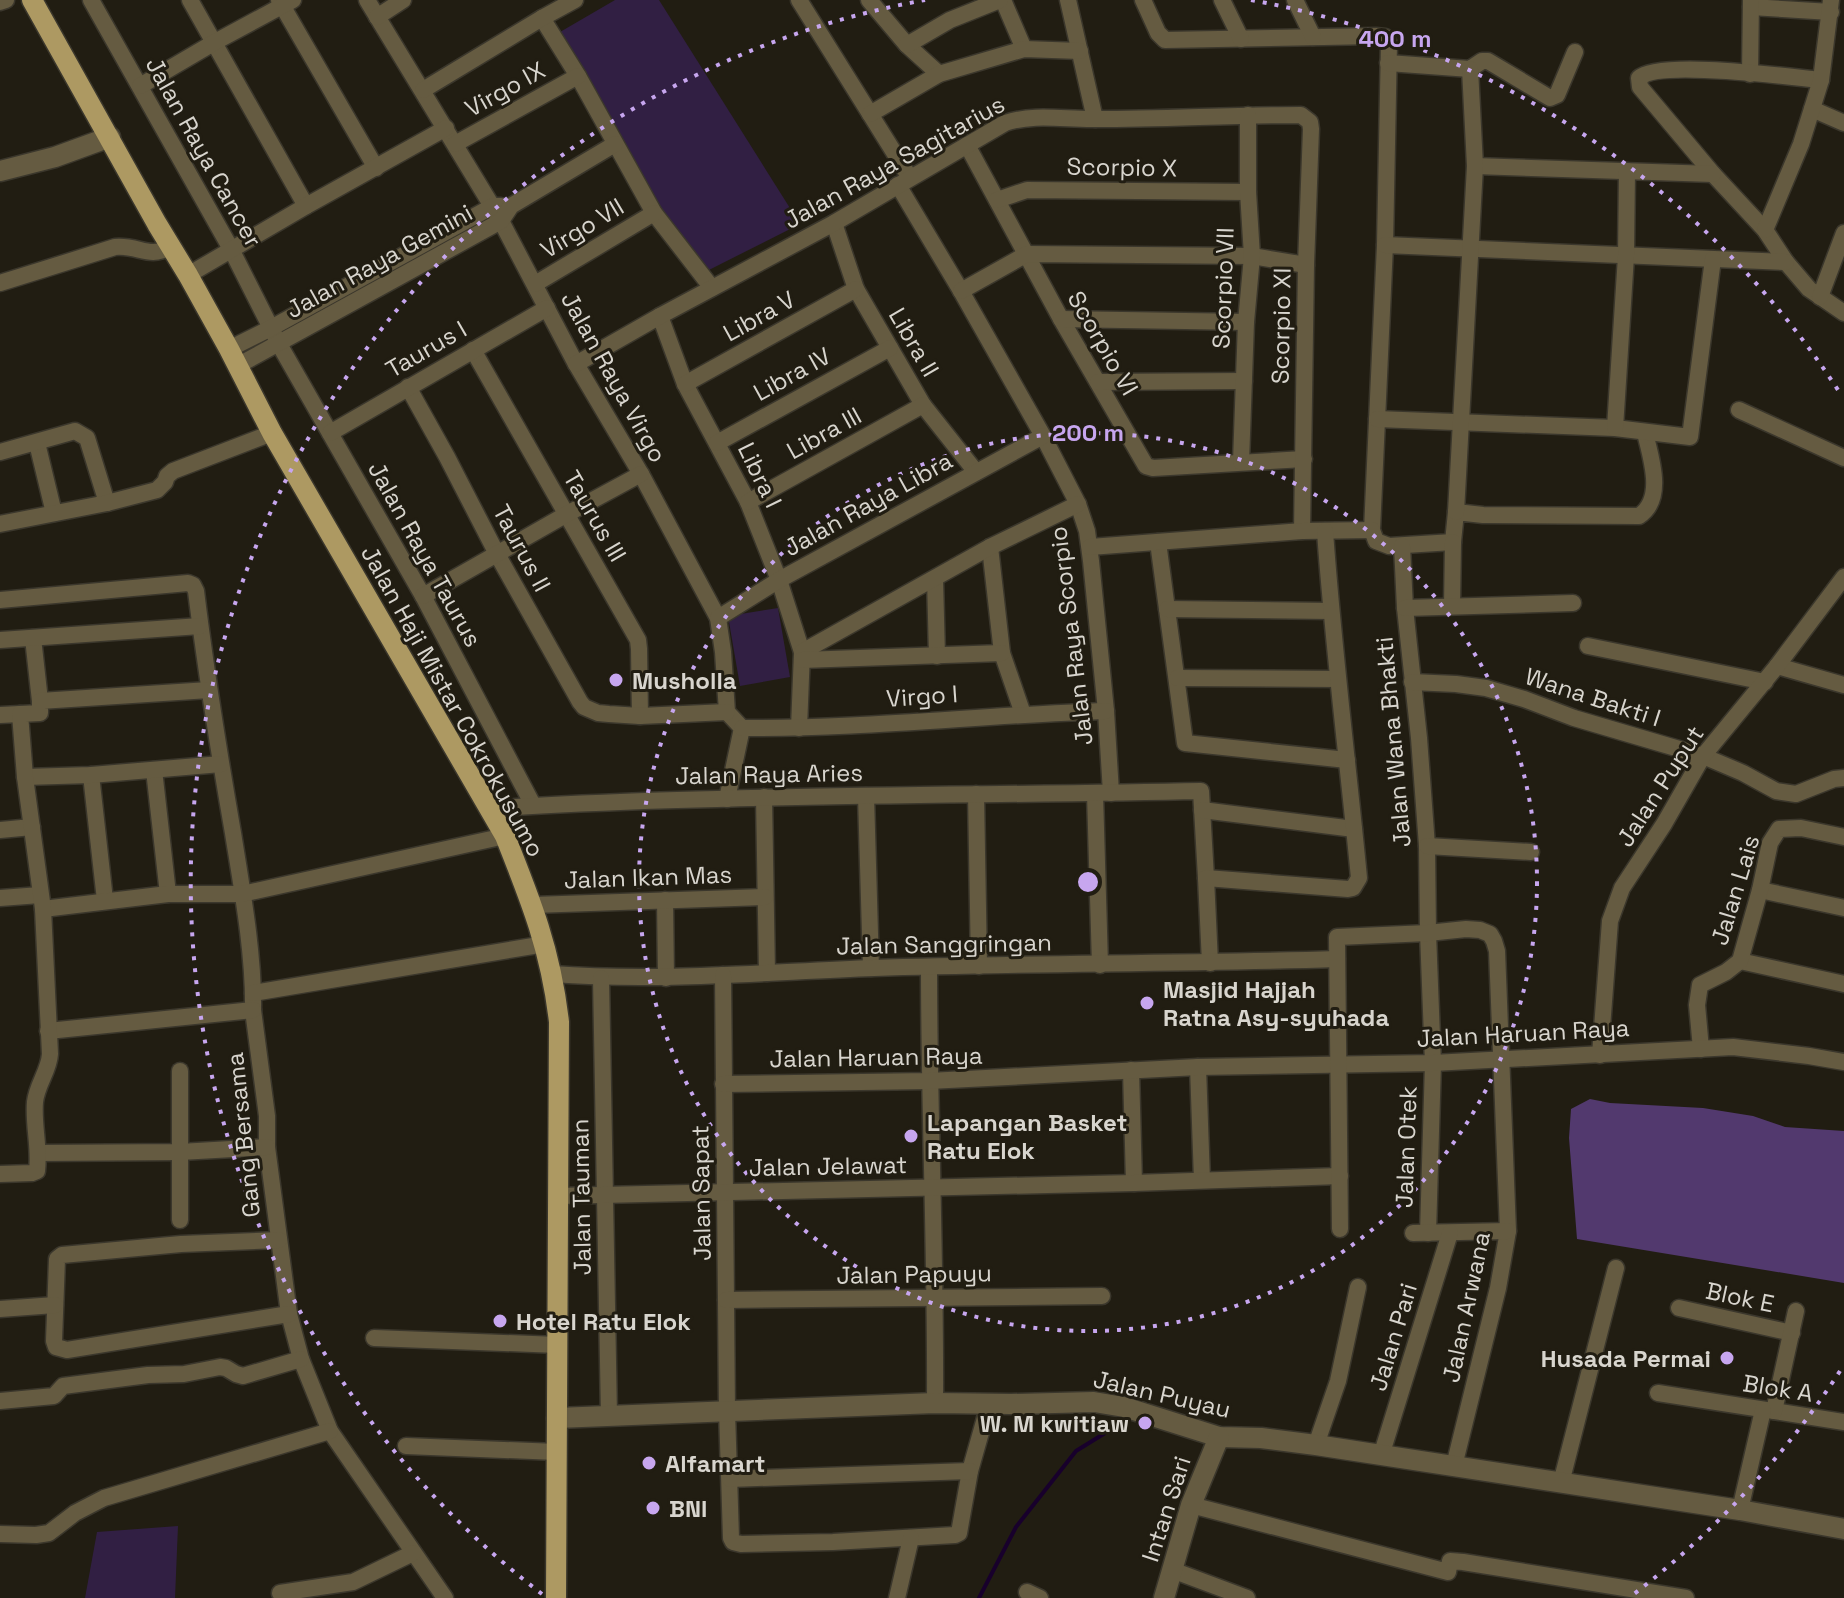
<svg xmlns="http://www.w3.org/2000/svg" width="1844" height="1598" viewBox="0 0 1844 1598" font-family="'Space Grotesk',sans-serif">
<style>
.green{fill:#311f43}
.forest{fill:#52396e}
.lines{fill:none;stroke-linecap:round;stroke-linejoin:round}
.stream{stroke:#18002c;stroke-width:4}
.minor-casing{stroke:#3b372c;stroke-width:19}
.tertiary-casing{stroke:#3b372c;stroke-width:23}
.primary-casing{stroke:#3b372c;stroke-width:23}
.minor{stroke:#655b41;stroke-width:16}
.tertiary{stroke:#655b41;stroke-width:20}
.primary{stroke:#ad9962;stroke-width:20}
.ring{fill:none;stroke:#c7a6ef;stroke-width:4;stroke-dasharray:4 8}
.poi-dot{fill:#c7a6ef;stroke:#211d12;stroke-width:3}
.labels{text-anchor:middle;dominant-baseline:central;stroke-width:6;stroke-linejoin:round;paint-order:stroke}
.street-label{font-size:24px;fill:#d8d5ce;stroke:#211d12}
.poi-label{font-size:24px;font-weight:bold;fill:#d8d5ce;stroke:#211d12;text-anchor:start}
.centre{fill:#c7a6ef;stroke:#211d12;stroke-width:4}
.ring-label{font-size:24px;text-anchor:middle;font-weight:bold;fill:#c7a6ef;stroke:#211d12;stroke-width:6;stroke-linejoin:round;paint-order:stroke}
</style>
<rect width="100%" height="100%" fill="#211d12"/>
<g class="green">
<path d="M615 0H659L800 224 699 275 560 32Z"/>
<path d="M778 608 790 677 740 686 728 616Z"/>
<path d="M178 1526 175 1598H85L97 1532Z"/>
</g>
<path class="forest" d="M1590 1099 1610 1103 1703 1108 1753 1116 1785 1127 1844 1131V1283L1577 1239 1569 1138 1571 1109Z"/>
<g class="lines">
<path class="stream" d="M979 1598 1016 1527 1076 1451 1131 1417"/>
<defs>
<g id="minor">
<path d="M91 0 231 249 279 344 423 596 533 805"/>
<path d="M190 0 306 206"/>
<path d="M279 0 376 168"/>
<path d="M367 0 501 221 576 364 641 474 718 618 723 652 727 712 742 728 727 799"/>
<path d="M799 0 910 178"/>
<path d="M869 0 907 45 939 74"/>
<path d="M1003 0 1024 49"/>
<path d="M1068 0 1095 119"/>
<path d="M1143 0 1158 33 1165 40 1376 36 1385 37 1389 43 1385 245 1372 530 1376 541 1389 546 1453 542 1456 512 1483 515 1639 516C1665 499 1651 458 1645 433"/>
<path d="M1222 0 1241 39"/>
<path d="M1295 0 1313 37"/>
<path d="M0 2 6 0"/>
<path d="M1751 7 1831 12"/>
<path d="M377 17 403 0"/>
<path d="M542 18 578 76 654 213 712 288"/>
<path d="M907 45 950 20 1000 0"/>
<path d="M1388 63 1470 69 1482 61H1488L1550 98 1557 95 1575 52"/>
<path d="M1750 74 1751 0"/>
<path d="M1821 80C1789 77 1659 59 1639 78L1640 87 1713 174 1765 230 1786 262 1809 289 1844 313"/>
<path d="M140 86 215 42 293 0"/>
<path d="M423 90 542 18 575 0"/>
<path d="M1812 109 1844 123"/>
<path d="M870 114 939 74 1024 49 1080 51"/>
<path d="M455 144 578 76"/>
<path d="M967 145 1061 319 1146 466 1153 468 1304 459"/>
<path d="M1475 166 1713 174"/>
<path d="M898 185 961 291 1043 436 1078 504 1087 531 1091 561 1106 711 1111 793"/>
<path d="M997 200 1027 190 1248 192"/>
<path d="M834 223 856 289 923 405 976 472"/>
<path d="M1765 230 1801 144 1821 80 1831 0"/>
<path d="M1385 245 1786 262"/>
<path d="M188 275 306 206 446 128"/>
<path d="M0 283 115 247C140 245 148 259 170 247"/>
<path d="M535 284 654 213"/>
<path d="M961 291 1027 254 1252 256 1306 265"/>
<path d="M1820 297 1844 233"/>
<path d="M660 316 685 384 748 502 779 580 802 652 799 728"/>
<path d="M1061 319 1246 322"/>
<path d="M229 349 271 328 493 206H501"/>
<path d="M473 350 638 640 639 649 640 716"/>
<path d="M576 364 660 316 834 223 1005 123C1035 113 1066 120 1097 119 1165 119 1233 115 1301 115L1310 122 1311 129 1306 265 1302 531"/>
<path d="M237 366 501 221 511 206 615 144"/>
<path d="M1098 382 1244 381"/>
<path d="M685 384 856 289"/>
<path d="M408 387 447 457 497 554 580 702 584 707 598 713 609 714 640 716 727 712"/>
<path d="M1739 410 1844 458"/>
<path d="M1377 419 1615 428 1690 437 1713 259"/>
<path d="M1615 428 1626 256 1627 171"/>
<path d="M330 433 547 308"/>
<path d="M37 443 54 513"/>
<path d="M717 443 890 348"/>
<path d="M0 452 75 431 87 438 107 503"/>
<path d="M1241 462 1246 322 1252 256 1248 192V115"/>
<path d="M748 502 923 405"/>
<path d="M1456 512 1475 166 1470 69"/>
<path d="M0 524 107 503 157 490 165 482 167 476 173 471 272 433"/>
<path d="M1158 542 1185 743 1347 760"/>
<path d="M1402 546 1405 608 1419 738 1427 846 1428 933 1433 1063 1428 1233"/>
<path d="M990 547 1002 653 1023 714"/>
<path d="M1090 547 1302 531 1372 530"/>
<path d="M935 579 937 656"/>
<path d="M423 596 567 514 641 474"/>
<path d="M0 600 188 583 193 585 196 591C206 672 219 753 233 833 242 889 254 954 253 1010L267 1116V1147L289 1314 301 1359 330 1431 445 1598"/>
<path d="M1452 606 1453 542"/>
<path d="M1405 608 1573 603"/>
<path d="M1167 609 1331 611"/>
<path d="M718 618 779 580 1043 436"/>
<path d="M33 638 40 701"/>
<path d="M0 640 200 626"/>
<path d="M1588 646 1765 682"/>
<path d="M802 652 990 547 1078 504"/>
<path d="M802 660 1002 653"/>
<path d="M1777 666 1844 685"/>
<path d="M1177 678 1337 679"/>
<path d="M1412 682 1456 684 1486 688 1524 699 1574 718 1703 756 1743 773 1776 791 1796 794 1834 779 1844 778"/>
<path d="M0 715 20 714"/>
<path d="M742 728C863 729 984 715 1106 711"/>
<path d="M154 770 168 894"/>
<path d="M91 775 105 900"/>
<path d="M25 777 91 775 221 764"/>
<path d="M976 794 979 966"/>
<path d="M1095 794 1100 965"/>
<path d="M866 796 871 968"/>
<path d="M764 797 767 973"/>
<path d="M488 809C551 804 614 802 677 800 852 794 1026 795 1201 791L1206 878"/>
<path d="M1202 810 1354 829"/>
<path d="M0 830 32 827"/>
<path d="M1427 846 1531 852"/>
<path d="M1760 890 1844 908"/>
<path d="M0 898 40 895"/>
<path d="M665 900 666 978"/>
<path d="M533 905 765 897"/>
<path d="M43 909 168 894H242L505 836"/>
<path d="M1740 961 1844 984"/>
<path d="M1210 963 1206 878 1348 889 1353 888 1359 878C1348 763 1333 647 1325 531"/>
<path d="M929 967C929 1112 936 1257 935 1403"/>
<path d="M552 974C661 982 766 972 874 968 1029 963 1183 964 1337 959"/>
<path d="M723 975 727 1411 731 1538 733 1542 741 1544 833 1542 955 1535 959 1533 970 1471 989 1404"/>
<path d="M601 978 609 1416"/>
<path d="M253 993 545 944"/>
<path d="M48 1031 253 1010"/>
<path d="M1701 1049 1697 1005 1700 985 1726 972 1740 961 1760 890 1770 843 1779 829 1801 828 1844 837"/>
<path d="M1600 1055 1610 921 1622 888 1664 824 1703 756 1777 666 1844 577"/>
<path d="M1198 1067 1202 1180"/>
<path d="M1131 1070 1134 1183"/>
<path d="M723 1084 929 1081 1198 1067 1433 1063 1733 1047 1809 1056 1844 1062"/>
<path d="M38 1153 180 1152 267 1147"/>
<path d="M0 1174 32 1173 37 1171C40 1148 33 1125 35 1102 37 1084 49 1071 50 1054L43 909 25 777 20 714 40 713V701L209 690"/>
<path d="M558 1196 1134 1183 1340 1176"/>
<path d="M180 1220V1071"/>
<path d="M1340 1229 1337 937 1428 933 1466 929 1480 930 1490 934 1494 941 1497 951 1508 1231 1498 1288 1454 1466"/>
<path d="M1413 1233 1508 1231"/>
<path d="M279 1240 181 1244 62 1255 57 1259 54 1341 56 1347 67 1350 289 1314"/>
<path d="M726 1300 1102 1296"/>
<path d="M1679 1308 1792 1333"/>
<path d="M0 1309 55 1305"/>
<path d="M374 1338 558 1345"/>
<path d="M1658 1393 1844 1422"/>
<path d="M0 1401 54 1396 63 1386 148 1375 184 1374 220 1367 226 1368 236 1374 243 1376 301 1359"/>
<path d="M1774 1411 1796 1311"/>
<path d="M1316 1445 1338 1381 1358 1287"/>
<path d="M406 1446 557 1452"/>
<path d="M1381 1456 1450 1233"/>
<path d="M730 1479 970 1471"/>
<path d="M1561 1483 1616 1268"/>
<path d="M1191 1505 1448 1572 1450 1561 1463 1562 1686 1598"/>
<path d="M1740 1510 1763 1410"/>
<path d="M0 1534 36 1535 49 1533 75 1513 104 1498 330 1431"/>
<path d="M1172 1570 1247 1598"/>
<path d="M1027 1592 1040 1598"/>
<path d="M280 1593 353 1582 413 1553"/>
<path d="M897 1598 911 1538"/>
</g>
<g id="tertiary">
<path d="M0 171 55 157 110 137"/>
<path d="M557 1418 935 1403 1011 1404 1094 1402 1124 1407 1219 1437 1261 1438 1316 1445 1740 1510 1844 1529"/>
<path d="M1164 1598 1191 1505 1219 1437"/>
</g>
<path id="primary" d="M32 0 157 224 188 275 229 349 272 433 505 836C531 901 551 951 559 1022L556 1598"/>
</defs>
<use href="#minor" class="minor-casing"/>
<use href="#tertiary" class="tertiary-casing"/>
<use href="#primary" class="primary-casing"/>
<use href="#minor" class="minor"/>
<use href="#tertiary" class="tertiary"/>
<use href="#primary" class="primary"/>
</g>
<g class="ring">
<circle cx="1088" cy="882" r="449"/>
<path d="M1840 1371A897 897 0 0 1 1634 1594M542 1594A897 897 0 0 1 925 0M1251 0A897 897 0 0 1 1840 393"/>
</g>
<g class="poi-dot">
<circle cx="616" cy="680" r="8"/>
<circle cx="1147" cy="1003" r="8"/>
<circle cx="911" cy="1136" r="8"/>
<circle cx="500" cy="1321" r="8"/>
<circle cx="1727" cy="1358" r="8"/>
<circle cx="1145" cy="1423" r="8"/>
<circle cx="649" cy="1463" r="8"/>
<circle cx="653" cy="1508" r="8"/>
</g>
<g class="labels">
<g class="street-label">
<text transform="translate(505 89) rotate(-29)">Virgo IX</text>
<text transform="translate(204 152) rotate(61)">Jalan Raya Cancer</text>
<text transform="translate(894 162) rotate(-29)">Jalan Raya Sagitarius</text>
<text transform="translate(1122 167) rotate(1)">Scorpio X</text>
<text transform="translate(582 228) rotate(-31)">Virgo VII</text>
<text transform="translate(379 261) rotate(-29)">Jalan Raya Gemini</text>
<text transform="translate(1223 288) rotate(-88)">Scorpio VII</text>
<text transform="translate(759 316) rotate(-29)">Libra V</text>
<text transform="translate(1281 326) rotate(-89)">Scorpio XI</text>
<text transform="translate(914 342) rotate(60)">Libra II</text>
<text transform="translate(1103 343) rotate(60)">Scorpio VI</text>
<text transform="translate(426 349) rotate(-30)">Taurus I</text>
<text transform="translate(792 374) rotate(-29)">Libra IV</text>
<text transform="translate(614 377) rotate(61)">Jalan Raya Virgo</text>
<text transform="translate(824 433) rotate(-29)">Libra III</text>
<text transform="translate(760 475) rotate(64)">Libra I</text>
<text transform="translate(868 504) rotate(-29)">Jalan Raya Libra</text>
<text transform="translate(595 516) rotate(60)">Taurus III</text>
<text transform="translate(522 548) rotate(62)">Taurus II</text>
<text transform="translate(425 554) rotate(61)">Jalan Raya Taurus</text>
<text transform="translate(1071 636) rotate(-97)">Jalan Raya Scorpio</text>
<text transform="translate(922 696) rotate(-4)">Virgo I</text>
<text transform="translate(1593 697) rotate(18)">Wana Bakti I</text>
<text transform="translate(453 701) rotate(61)">Jalan Haji Mistar Cokrokusumo</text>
<text transform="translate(1393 742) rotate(-95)">Jalan Wana Bhakti</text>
<text transform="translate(769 774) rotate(-1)">Jalan Raya Aries</text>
<text transform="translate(1660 786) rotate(-57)">Jalan Puput</text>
<text transform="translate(648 877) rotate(-2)">Jalan Ikan Mas</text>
<text transform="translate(1735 890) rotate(-73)">Jalan Lais</text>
<text transform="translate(944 944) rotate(-1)">Jalan Sanggringan</text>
<text transform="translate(1523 1033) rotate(-3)">Jalan Haruan Raya</text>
<text transform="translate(876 1057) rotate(-1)">Jalan Haruan Raya</text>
<text transform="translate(243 1135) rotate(-96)">Gang Bersama</text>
<text transform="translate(1406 1147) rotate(-88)">Jalan Otek</text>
<text transform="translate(828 1166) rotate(-1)">Jalan Jelawat</text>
<text transform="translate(701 1193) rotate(-91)">Jalan Sapat</text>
<text transform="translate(581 1197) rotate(-91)">Jalan Tauman</text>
<text transform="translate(914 1274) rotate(-1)">Jalan Papuyu</text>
<text transform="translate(1740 1297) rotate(12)">Blok E</text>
<text transform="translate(1466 1307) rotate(-78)">Jalan Arwana</text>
<text transform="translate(1393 1337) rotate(-73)">Jalan Pari</text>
<text transform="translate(1778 1388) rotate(9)">Blok A</text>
<text transform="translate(1162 1394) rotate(13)">Jalan Puyau</text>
<text transform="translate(1166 1509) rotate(-72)">Intan Sari</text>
</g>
<g class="poi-label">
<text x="632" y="680">Musholla</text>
<text x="1163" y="989">Masjid Hajjah<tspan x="1163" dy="28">Ratna Asy-syuhada</tspan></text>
<text x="927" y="1122">Lapangan Basket<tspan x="927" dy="28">Ratu Elok</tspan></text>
<text x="516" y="1321">Hotel Ratu Elok</text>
<text x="1711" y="1358" text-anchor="end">Husada Permai</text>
<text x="1129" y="1423" text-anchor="end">W. M kwitiaw</text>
<text x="665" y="1463">Alfamart</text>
<text x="669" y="1508">BNI</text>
</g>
</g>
<circle cx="1088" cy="882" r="12" class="centre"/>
<g class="ring-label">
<text x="1395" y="47">400 m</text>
<text x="1088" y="441">200 m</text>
</g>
</svg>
